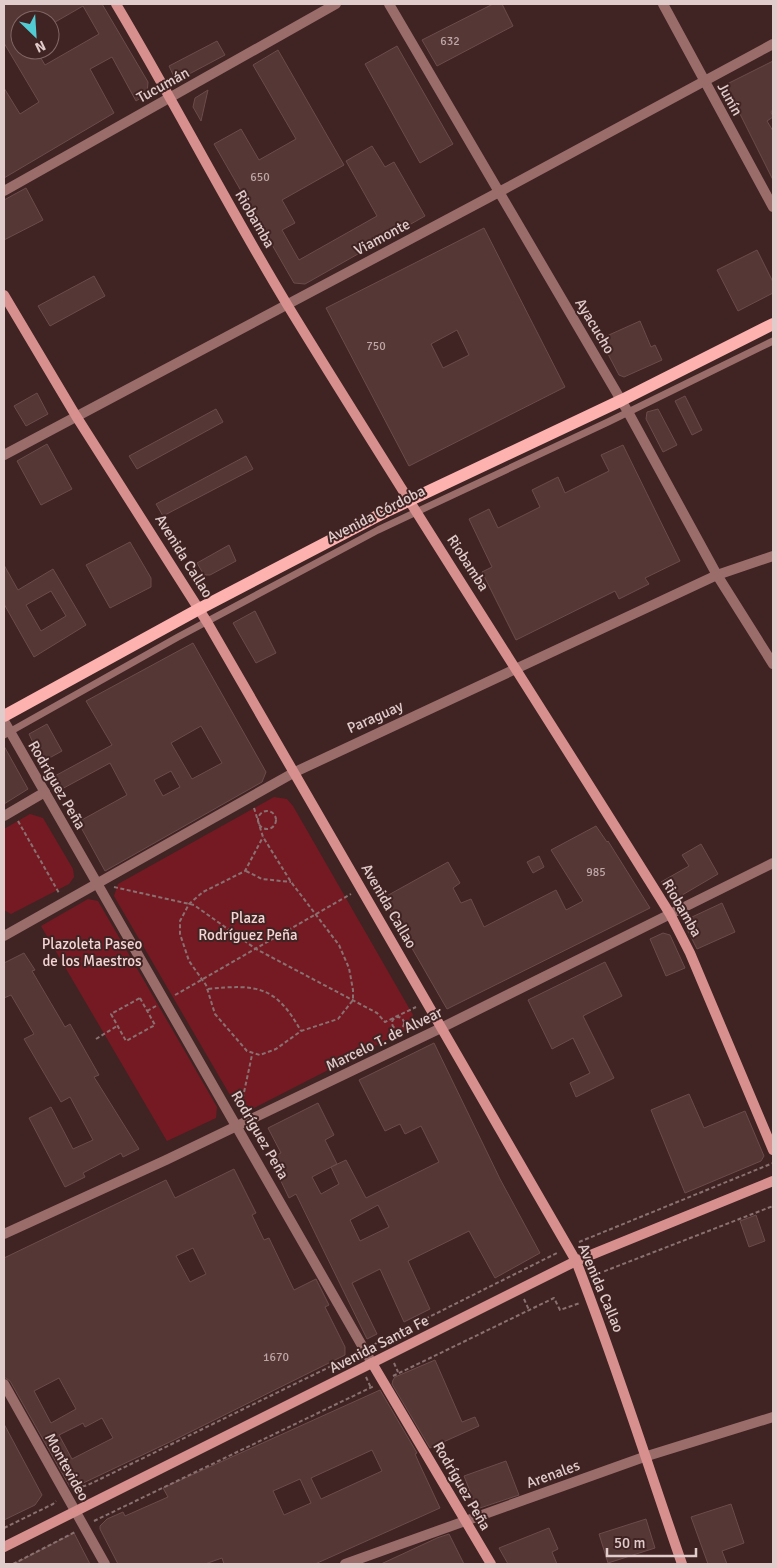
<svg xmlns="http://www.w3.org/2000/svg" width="777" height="1568" viewBox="0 0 777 1568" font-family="Signika,sans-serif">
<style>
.green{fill:#751a23}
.building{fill:#553736;stroke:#6c4c4b;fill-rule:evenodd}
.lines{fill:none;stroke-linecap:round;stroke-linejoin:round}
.path{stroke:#8a7171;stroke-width:2;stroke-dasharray:4 2.5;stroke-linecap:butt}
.lane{stroke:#9a6d6b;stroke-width:7}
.street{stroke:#9a6d6b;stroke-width:10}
.secondary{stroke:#d8908f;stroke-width:10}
.primary{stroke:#fdb2b0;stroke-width:12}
.labels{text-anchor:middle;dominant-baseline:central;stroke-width:4;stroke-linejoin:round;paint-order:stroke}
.number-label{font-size:12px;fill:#bda7a6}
.street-label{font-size:15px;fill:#e0cccb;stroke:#402323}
.park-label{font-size:15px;fill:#f2d5d4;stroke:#402323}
</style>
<rect width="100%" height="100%" fill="#402323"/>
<g class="green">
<path d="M274 797 287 799 293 806 413 1015 410 1028 246 1112 237 1107 114 896 118 884Z"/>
<path d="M30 814 43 818 73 869 74 877 69 884 11 914 4 910V829Z"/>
<path d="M88 899 98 901 217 1107 216 1118 167 1141 41 926Z"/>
</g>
<g class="building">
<path d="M4 4H102L148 82 147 94 136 101 112 57 90 69 114 113 4 178V88L20 114 39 102 4 43ZM83 6 99 34 45 65 36 50H20V20H50V25Z"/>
<path d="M493 4H502L513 26 437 66 422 40Z"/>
<path d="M217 41 225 55 176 81 169 66Z"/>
<path d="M397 46 453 144 420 163 365 64Z"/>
<path d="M278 50 344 165 282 200 295 223 282 230 299 260 377 216 346 161 372 146 385 167 394 162 425 216 305 284 294 283 214 144 241 129 259 160 296 139 253 65Z"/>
<path d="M773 61V109L771 112 773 117 767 121 773 131V180L740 114 738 115 725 91 727 84Z"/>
<path d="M208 90 201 121 193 107 195 98Z"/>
<path d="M26 188 43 220 4 240V200Z"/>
<path d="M484 228 565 387 409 466 326 308ZM457 330 469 355 443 368 431 344Z"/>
<path d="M757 250 773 282V293L738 311 717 270Z"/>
<path d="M94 276 105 296 50 326 38 306Z"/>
<path d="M640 321 651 347 655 345 662 360 624 377 619 375 600 339Z"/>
<path d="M37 393 48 414 26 426 14 406Z"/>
<path d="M685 396 702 430 692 435 675 401Z"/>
<path d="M216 409 223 422 137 469 129 456Z"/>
<path d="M658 409 677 445 663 452 646 419 647 412Z"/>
<path d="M47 444 72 489 41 505 17 461Z"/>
<path d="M623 445 680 561 645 578 649 584 619 599 615 591 516 640 482 572 492 567 469 519 489 509 498 528 540 507 532 490 558 477 565 493 609 471 601 455Z"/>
<path d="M246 456 253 469 163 516 156 504Z"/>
<path d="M130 542 151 578V587L110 608 86 565Z"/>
<path d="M229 545 236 561 210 575H204L197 563Z"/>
<path d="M4 565 18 590 53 569 86 625 34 657 4 604ZM51 591 66 616 41 631 26 605Z"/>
<path d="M255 611 276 653 256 663 233 623Z"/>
<path d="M193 643 266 772 262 782 105 871 78 822 127 795 110 763 60 790 53 777 112 745 86 701ZM201 726 222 763 192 779 171 743ZM171 771 180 787 163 796 154 780Z"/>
<path d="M47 724 62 751 42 762 29 734Z"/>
<path d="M4 746 28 789 4 804Z"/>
<path d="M596 826 607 842 608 841 650 908 447 1009 383 898 448 862 460 883 453 888 461 903 471 899 484 927 556 890 566 910 583 901 551 850Z"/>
<path d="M701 844 718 874 672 901 661 882 689 866 682 855Z"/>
<path d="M539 856 544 867 533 873 527 862Z"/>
<path d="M722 903 735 932 697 949 687 929 692 917Z"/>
<path d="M663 933 670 935 685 968 666 976 650 939Z"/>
<path d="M24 953 35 970 32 971 65 1027 70 1024 99 1075 94 1077 139 1149 123 1157 121 1153 83 1173 85 1177 65 1187 29 1118 51 1107 73 1149 93 1140 70 1097 61 1102 24 1039 34 1034 11 995 4 998V963Z"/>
<path d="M605 962 622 996 583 1016 614 1078 576 1097 570 1083 590 1073 573 1038 552 1049 528 1000Z"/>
<path d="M434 1043 500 1179 540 1253 495 1278 469 1231 408 1261 430 1309 404 1322 380 1269 352 1283 377 1334 367 1339 296 1194 289 1198 270 1158 281 1153 268 1128 318 1103 334 1135 325 1140 337 1164 312 1177 321 1194 339 1184 331 1167 346 1160 366 1198 439 1162 421 1126 405 1134 400 1124 385 1131 359 1080ZM378 1205 389 1227 360 1241 350 1220Z"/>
<path d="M689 1094 704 1128 745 1111 764 1156 761 1161 685 1193 651 1110Z"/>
<path d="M234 1169 256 1213 252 1215 264 1240 269 1238 294 1290 316 1279 329 1305 325 1307 345 1347V1355L174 1440 79 1485 70 1487 10 1381 4 1377V1258L166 1180 175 1198ZM193 1248 206 1274 190 1282 176 1256ZM59 1378 76 1409 51 1423 34 1391ZM102 1418 113 1438 72 1459 59 1435 83 1423 85 1427Z"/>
<path d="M756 1215 765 1241 749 1247 740 1221Z"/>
<path d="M435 1360 462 1422 475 1417 479 1426 430 1448 392 1384 393 1380 395 1377Z"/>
<path d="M380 1390 417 1453 415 1454 419 1463 440 1508 315 1564H224L222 1558 205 1564H118L100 1529V1526L107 1519 123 1512 125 1516 168 1497 163 1488ZM372 1450 382 1471 321 1499 311 1478ZM300 1479 311 1503 284 1515 273 1491Z"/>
<path d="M4 1424 42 1495 35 1505 4 1520Z"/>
<path d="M506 1461 519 1495 477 1509 464 1476Z"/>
<path d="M731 1504 744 1543 722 1551 727 1564H708L691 1517Z"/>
<path d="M646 1519 655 1548 608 1563 599 1534Z"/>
<path d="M549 1528 558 1549 552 1552 557 1564H508L499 1548Z"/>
<path d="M74 1533 90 1564H14Z"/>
<path d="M449 1534 464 1564H381L437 1538Z"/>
</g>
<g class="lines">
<g class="path">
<path d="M254 808 263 837 291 882 339 945 349 968 353 990V1000L338 1019 301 1031 276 1049 260 1055 247 1051 215 1014 206 985 189 961 180 934V921L189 904 203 892 245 871 263 837"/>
<circle cx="267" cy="820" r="9"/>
<path d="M18 821 59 893"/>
<path d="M246 871 262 879 291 882"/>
<path d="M114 887 194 905 256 949 377 1013 385 1022 416 1007"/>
<path d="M208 989C257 984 276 986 301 1031"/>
<path d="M175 995 351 894"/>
<path d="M140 998 155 1025 126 1041 111 1014Z"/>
<path d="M147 1011 156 1006"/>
<circle cx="398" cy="1023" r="6"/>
<path d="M96 1039 117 1026"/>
<path d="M240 1111 252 1055"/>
<path d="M579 1242 773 1163"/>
<path d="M592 1276 773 1206"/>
<path d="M524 1299 529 1310"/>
<path d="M373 1345 559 1252"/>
<path d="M394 1363 398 1372"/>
<path d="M393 1376 554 1298 560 1310 580 1303"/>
<path d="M366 1377 371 1388"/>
<path d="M76 1488 88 1485 356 1354"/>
<path d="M94 1521 374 1386"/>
<path d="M4 1528 53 1504 56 1501"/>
<path d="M13 1564 75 1532"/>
</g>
<path class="lane" d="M4 735 178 637 378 530 608 422 773 341"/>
<g class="street">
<path d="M389 4 628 412 717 575 773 664"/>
<path d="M663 4 773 207"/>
<path d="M4 191 336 4"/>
<path d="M4 455 499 192 773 44"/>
<path d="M4 721 372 1363"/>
<path d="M4 816 45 792"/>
<path d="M4 936 295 772 717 575 773 556"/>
<path d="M4 1234 166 1160 441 1028 773 863"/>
<path d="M4 1384 105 1564"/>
<path d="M345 1564 644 1457 773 1417"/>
</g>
<g class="secondary">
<path d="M116 4C175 103 228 207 288 306 413 510 543 710 670 914L690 953 773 1150"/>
<path d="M4 295 76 416 207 622 576 1261C615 1361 647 1463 682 1564"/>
<path d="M372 1363 491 1564"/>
<path d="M4 1547 576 1261 773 1181"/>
</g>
<path class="primary" d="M4 716 199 609 389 510 622 400 773 324"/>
</g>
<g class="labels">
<g class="number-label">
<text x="450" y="41">632</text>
<text x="260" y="177">650</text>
<text x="376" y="346">750</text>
<text x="596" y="872">985</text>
<text x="276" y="1357">1670</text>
</g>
<g class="street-label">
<text transform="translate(163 85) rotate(-29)">Tucumán</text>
<text transform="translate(730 99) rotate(61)">Junín</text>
<text transform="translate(255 219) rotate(60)">Riobamba</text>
<text transform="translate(382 237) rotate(-28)">Viamonte</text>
<text transform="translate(595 326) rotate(59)">Ayacucho</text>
<text transform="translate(376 514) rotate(-27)">Avenida Córdoba</text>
<text transform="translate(184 556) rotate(58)">Avenida Callao</text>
<text transform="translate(468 563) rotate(57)">Riobamba</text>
<text transform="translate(375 717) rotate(-24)">Paraguay</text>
<text transform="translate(57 785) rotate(60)">Rodríguez Peña</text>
<text transform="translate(389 906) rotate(60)">Avenida Callao</text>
<text transform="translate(682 908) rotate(60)">Riobamba</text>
<text transform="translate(384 1039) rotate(-26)">Marcelo T. de Alvear</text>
<text transform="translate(260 1135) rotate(60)">Rodríguez Peña</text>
<text transform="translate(601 1288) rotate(67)">Avenida Callao</text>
<text transform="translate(379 1344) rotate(-27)">Avenida Santa Fe</text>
<text transform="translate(67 1467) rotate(61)">Montevideo</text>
<text transform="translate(553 1474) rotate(-20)">Arenales</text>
<text transform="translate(462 1486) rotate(60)">Rodríguez Peña</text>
</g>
<g class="park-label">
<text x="248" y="918">Plaza<tspan x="248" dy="17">Rodríguez Peña</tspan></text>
<text x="92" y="944">Plazoleta Paseo<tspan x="92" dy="17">de los Maestros</tspan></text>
</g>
</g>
<rect width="777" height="1568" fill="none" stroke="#e0cccb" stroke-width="10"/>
<g transform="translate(35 35) rotate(155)"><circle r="24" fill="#402323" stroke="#806766"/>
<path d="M0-4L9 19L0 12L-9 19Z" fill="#51ccd3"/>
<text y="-8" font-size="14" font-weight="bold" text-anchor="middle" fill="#e0cccb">N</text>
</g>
<path d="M607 1548v8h89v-8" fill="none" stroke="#e0cccb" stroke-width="2.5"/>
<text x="614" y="1548" font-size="15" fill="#e0cccb" stroke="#402323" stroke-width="4" paint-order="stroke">50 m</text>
</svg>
